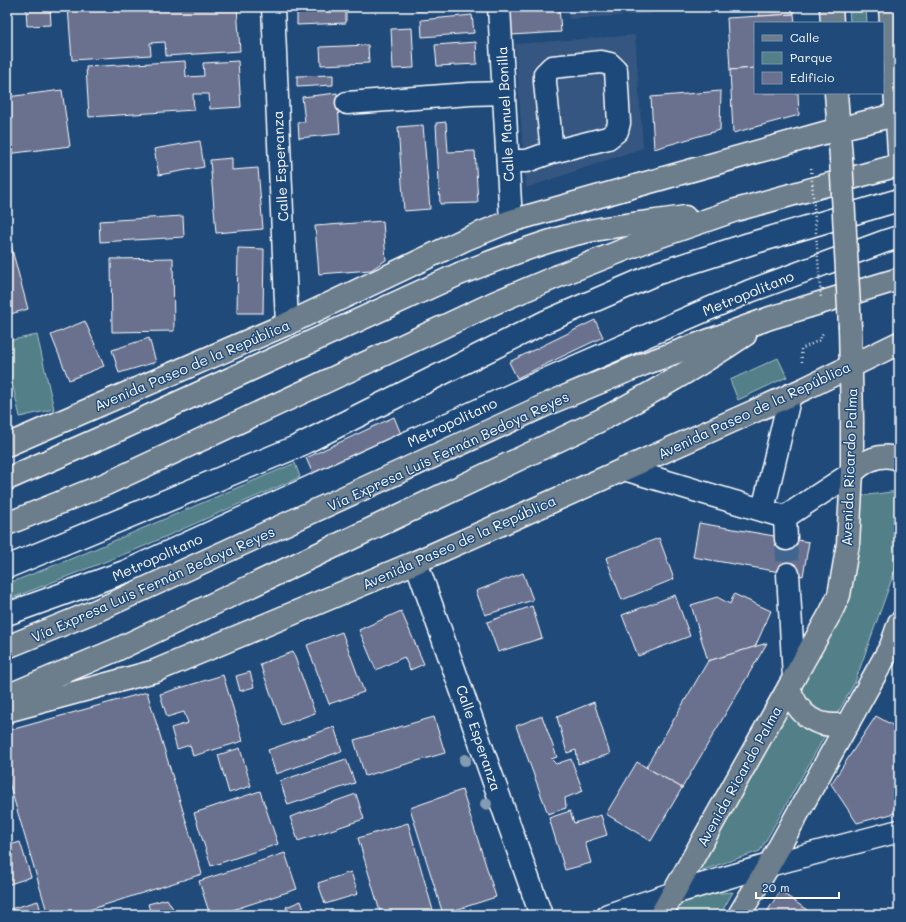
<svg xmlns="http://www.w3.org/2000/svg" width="906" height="922" viewBox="0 0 906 922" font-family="Mali,sans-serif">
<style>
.built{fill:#365680}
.green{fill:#538088;stroke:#a9c0c4}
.building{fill:#6a718e;stroke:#fff}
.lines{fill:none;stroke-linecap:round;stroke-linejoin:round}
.minor-tunnel{stroke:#41658e;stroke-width:22;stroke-dasharray:22 11;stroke-linecap:butt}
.minor-casing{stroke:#fff;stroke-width:25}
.major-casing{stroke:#fff;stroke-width:25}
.highway-casing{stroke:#fff;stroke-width:25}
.path{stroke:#fff;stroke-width:2.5;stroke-dasharray:1 3;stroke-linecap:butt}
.minor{stroke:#1f4a7a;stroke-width:22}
.major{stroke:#6c7d8c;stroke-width:22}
.highway{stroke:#6c7d8c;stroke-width:22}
.major-bridge-casing{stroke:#fff;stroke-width:25;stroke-linecap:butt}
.path-bridge{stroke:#fff;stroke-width:2.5;stroke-dasharray:1 3;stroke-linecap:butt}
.major-bridge{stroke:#6c7d8c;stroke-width:22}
.tree{fill:#839cb3}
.labels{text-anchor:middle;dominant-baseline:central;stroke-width:3;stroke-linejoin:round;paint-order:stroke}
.street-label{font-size:14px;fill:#fff;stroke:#1f4a7a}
</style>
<rect width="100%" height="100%" fill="#1f4a7a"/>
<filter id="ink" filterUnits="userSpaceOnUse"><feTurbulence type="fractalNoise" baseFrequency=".025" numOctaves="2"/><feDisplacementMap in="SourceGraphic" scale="8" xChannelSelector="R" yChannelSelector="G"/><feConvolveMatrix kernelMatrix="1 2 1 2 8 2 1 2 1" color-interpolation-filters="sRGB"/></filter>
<g filter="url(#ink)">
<g class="built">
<path d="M568 7H650L651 14 569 19Z"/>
<path d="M635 35 643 148 526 188 515 44Z"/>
</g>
<g class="green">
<path d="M849 7H866L867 23H850Z"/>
<path d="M37 335 54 409 20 417 7 361V341Z"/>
<path d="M778 358 787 377 738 400 730 380Z"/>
<path d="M295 463 300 477 140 548 7 600V584L83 554Z"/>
<path d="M898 491 899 559 855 682 760 851 697 872 849 597 861 496Z"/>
<path d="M733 892 720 915H675L685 896Z"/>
</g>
<g class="building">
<path d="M26 7H50L51 25 27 26Z"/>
<path d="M68 7H237L240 51 166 56 165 42 150 43 151 55 72 60Z"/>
<path d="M417 7H462V9L417 11Z"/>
<path d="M510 7H559L561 32 511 35Z"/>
<path d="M758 7H794V14L759 16Z"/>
<path d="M346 8V23L297 25V10Z"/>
<path d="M794 14 795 23H755V68L730 70 727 18Z"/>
<path d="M472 15 474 33 422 37 421 20Z"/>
<path d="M412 28 414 68 393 69 391 29Z"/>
<path d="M476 42 477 64 437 66 435 45Z"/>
<path d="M368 45 369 63 321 65 320 47Z"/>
<path d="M185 61 186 77 204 76 203 63 238 61 241 107 210 109 209 94H193L194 110 89 117 86 67Z"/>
<path d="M755 68V93H798L799 115 733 133 730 70Z"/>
<path d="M333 75V85L297 87V76Z"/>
<path d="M62 90 70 146 7 154V97Z"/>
<path d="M721 91 720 130 654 149 651 97Z"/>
<path d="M337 93 340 134 299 138 298 122H305L302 97Z"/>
<path d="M446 122 448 152 475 151 478 203 440 204 436 123Z"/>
<path d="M423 125 430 209 404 211 398 127Z"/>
<path d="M200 141 204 167 159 175 154 149Z"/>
<path d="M232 158V170L258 168 263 229 216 233 210 160Z"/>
<path d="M183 216 184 237 100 242 99 221Z"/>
<path d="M383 221 386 260 371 270 319 274 315 226Z"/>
<path d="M7 231 28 309 7 315Z"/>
<path d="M238 248 264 249 263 313H237Z"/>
<path d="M173 258 174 331 112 332 111 259Z"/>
<path d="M595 320 603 337 517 378 509 362Z"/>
<path d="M85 321 104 366 69 380 51 335Z"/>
<path d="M149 338 156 362 119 373 112 350Z"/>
<path d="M394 417 401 434 313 474 306 458Z"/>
<path d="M699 523 809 542 803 576 693 557Z"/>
<path d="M659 538 674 579 622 600 606 558Z"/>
<path d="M523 573 533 600 485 615 476 591Z"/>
<path d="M734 594 771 611 755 647 708 661 691 605 717 597 730 604Z"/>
<path d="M675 595 690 636 638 656 622 615Z"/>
<path d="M532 606 542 638 498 652 487 622Z"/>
<path d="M401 611 424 664 410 670 404 657 376 670 359 630Z"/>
<path d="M342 632 364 692 329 704 307 645Z"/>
<path d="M767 643 682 788 646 767 708 661Z"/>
<path d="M293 652 315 713 282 725 260 664Z"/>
<path d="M250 672 254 687 240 691 236 676Z"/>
<path d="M223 675 243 741 193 756 190 745 177 749 171 728 188 723 184 712 167 717 160 694Z"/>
<path d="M147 692 202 874 73 915H48L7 776V731Z"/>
<path d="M594 702 610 754 578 764 576 750 567 753 557 717Z"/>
<path d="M542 716 557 757 551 759 556 764 571 759 583 791 565 798 566 808 548 814 516 726Z"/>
<path d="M876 716 894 726 899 751V812L857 823 831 784Z"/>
<path d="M434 717 445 753 365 776 354 740Z"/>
<path d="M334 727 342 751 276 774 268 750Z"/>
<path d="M240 748 251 786 229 793 218 755Z"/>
<path d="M346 759 355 783 288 805 280 781Z"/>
<path d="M637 762 682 788 651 841 606 814Z"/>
<path d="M462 790 496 897 443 914 410 808Z"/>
<path d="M260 791 278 844 211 866 194 813Z"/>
<path d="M356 794 364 819 298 841 290 817Z"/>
<path d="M570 811 574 823 601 815 607 835 585 842 591 863 565 870 549 818Z"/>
<path d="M408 823 434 914 430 915H381L358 838Z"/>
<path d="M20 842 31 877 7 885V846Z"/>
<path d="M285 853 297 889 217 915H210L199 881Z"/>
<path d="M351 872 358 894 325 904 318 883Z"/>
<path d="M780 891 807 910 809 915H765Z"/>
<path d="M167 899 177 915H151L148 904Z"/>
<path d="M38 901 42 915H7V910Z"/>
<path d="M301 901 306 915H288L286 907Z"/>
</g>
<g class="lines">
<path class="minor-tunnel" d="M786 539 788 574"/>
<defs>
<g id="minor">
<path d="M273 7 287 324"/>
<path d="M499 7 511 221"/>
<path d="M347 103 470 94 504 93"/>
<path d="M508 161H527L552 152 608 138 617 131 619 123 616 70 610 64 601 62 552 67 545 74V82L552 152"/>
<path d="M624 469 785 517"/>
<path d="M763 510 790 395"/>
<path d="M785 517 852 473"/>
<path d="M785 517 786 539"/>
<path d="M416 562 541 915"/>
<path d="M7 567 296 447 547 321 658 273 749 244 899 200"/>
<path d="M788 574 794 678"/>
<path d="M7 614 127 571 540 382 750 291 886 241 899 237"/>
<path d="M608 915 674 893 769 865 899 831"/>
</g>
<g id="major">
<path d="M831 7 832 23"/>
<path d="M890 7 899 153"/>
<path d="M836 93 841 158"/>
<path d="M7 445 287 324 466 239 511 221 838 129 899 114"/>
<path d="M852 473C864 461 881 452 899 459"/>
<path d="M789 687C798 717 818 729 848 724"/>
<path d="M7 711 155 671 416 562 804 389 899 343"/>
<path d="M661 915 831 612 839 595 848 544 852 473V420L850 327"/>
<path d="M739 915 769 865 891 646 899 623"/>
</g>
<g id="highway">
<path d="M7 479 112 433 459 274C494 261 528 247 564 237 603 226 645 223 685 217"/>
<path d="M7 524 106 484 494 303 563 274 649 240 736 210 899 165"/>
<path d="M7 647 98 610 552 402 644 364 770 318 899 279"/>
<path d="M7 696 116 650 601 420C650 394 699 366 745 335"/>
</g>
</defs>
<use href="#minor" class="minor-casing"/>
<use href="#major" class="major-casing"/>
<use href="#highway" class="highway-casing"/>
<path class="path" d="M802 362 801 349 820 340 823 332"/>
<use href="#minor" class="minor"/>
<use href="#major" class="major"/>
<use href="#highway" class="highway"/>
<defs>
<path id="major-bridge" d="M841 158 850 327"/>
</defs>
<use href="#major-bridge" class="major-bridge-casing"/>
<path class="path-bridge" d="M811 168 821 298"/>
<use href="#major-bridge" class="major-bridge"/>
</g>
<g class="tree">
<circle cx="465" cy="760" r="6"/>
<circle cx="486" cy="804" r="6"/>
</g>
</g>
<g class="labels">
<g class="street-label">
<text transform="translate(505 114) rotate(-93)">Calle Manuel Bonilla</text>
<text transform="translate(280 166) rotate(-93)">Calle Esperanza</text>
<text transform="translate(748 293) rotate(-22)">Metropolitano</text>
<text transform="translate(192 365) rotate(-23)">Avenida Paseo de la República</text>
<text transform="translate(754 410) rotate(-25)">Avenida Paseo de la República</text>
<text transform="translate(452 422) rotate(-25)">Metropolitano</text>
<text transform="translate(448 451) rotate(-25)">Vía Expresa Luis Fernán Bedoya Reyes</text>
<text transform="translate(849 467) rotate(-88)">Avenida Ricardo Palma</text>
<text transform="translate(459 542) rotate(-24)">Avenida Paseo de la República</text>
<text transform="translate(157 557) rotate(-24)">Metropolitano</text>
<text transform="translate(153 584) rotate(-24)">Vía Expresa Luis Fernán Bedoya Reyes</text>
<text transform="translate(479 738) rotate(71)">Calle Esperanza</text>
<text transform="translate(739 776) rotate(-61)">Avenida Ricardo Palma</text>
</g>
</g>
<rect width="906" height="922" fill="none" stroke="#1f4a7a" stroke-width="24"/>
<rect x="12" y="12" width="882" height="898" fill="none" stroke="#fff" stroke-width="1.5" filter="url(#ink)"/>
<rect x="754" y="22" width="130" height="72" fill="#1f4a7a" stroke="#7992af"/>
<rect x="762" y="35" width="20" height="6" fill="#6c7d8c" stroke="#7992af"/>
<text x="790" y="42" font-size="12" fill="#ffffff">Calle</text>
<rect x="762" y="52" width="20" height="12" fill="#538088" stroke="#7992af"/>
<text x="790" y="62" font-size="12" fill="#ffffff">Parque</text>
<rect x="762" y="72" width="20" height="12" fill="#6a718e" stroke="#7992af"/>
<text x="790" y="82" font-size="12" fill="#ffffff">Edificio</text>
<path d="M756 892v6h83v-6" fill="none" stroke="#ffffff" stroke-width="2"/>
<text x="762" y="892" font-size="12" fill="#ffffff" stroke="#1f4a7a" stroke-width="3" paint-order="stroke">20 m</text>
</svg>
